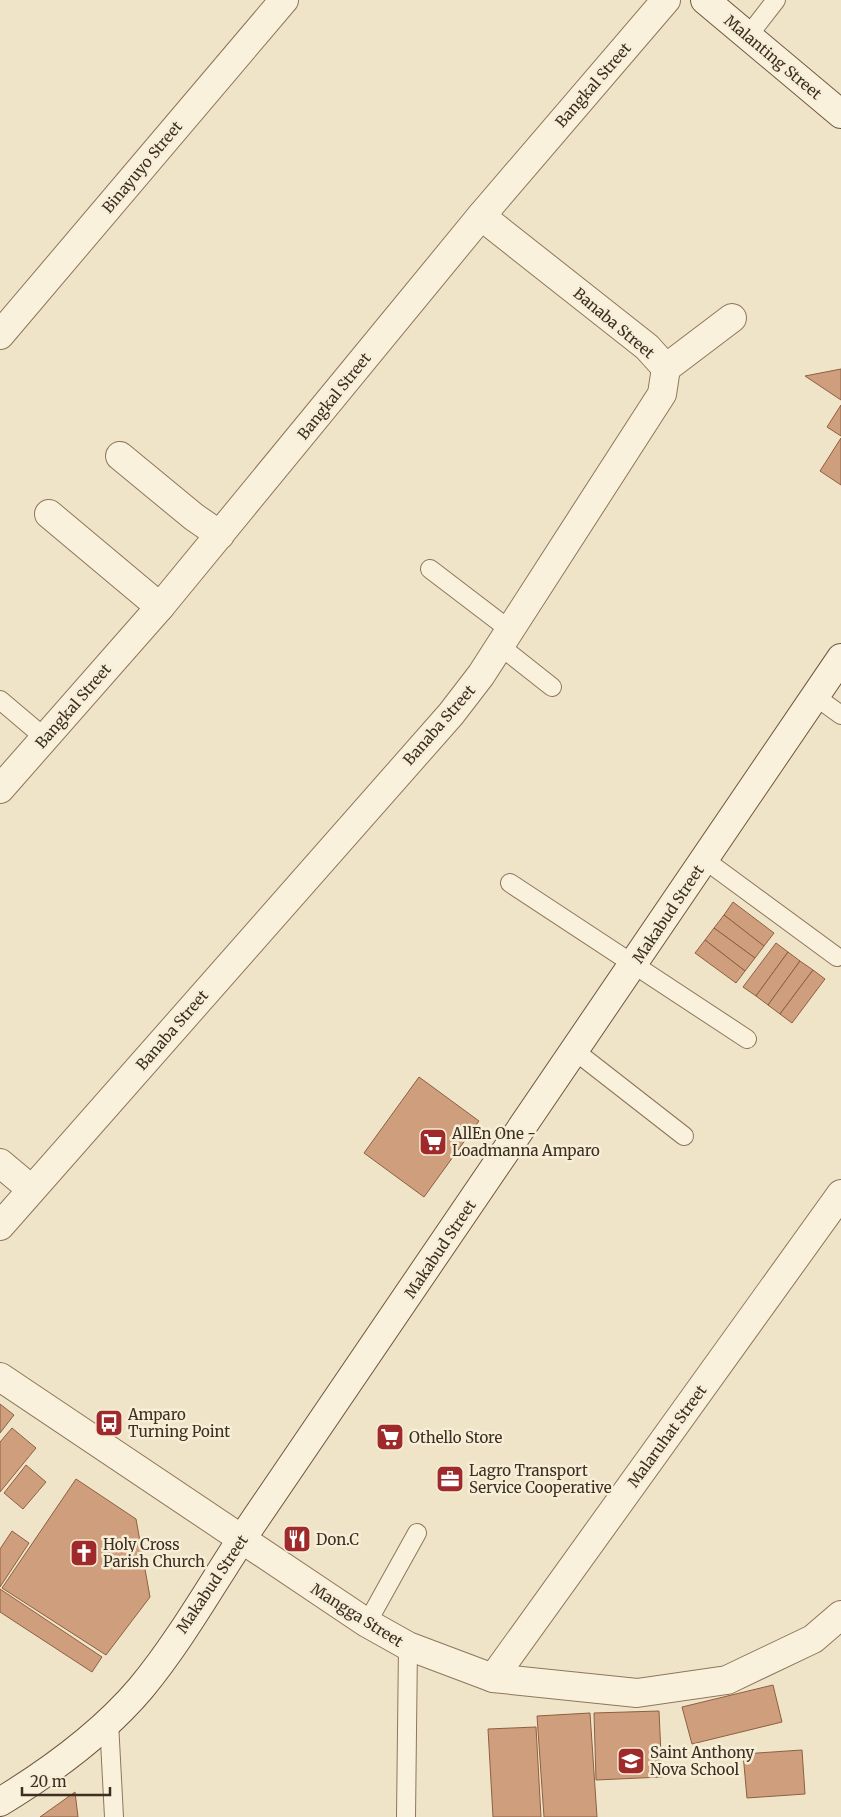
<svg xmlns="http://www.w3.org/2000/svg" width="841" height="1817" viewBox="0 0 841 1817" font-family="Merriweather,serif">
<style>
.building{fill:#cf9f7d;stroke:#8d5f41}
.lines{fill:none;stroke-linecap:round;stroke-linejoin:round}
.lane-casing{stroke:#8d765c;stroke-width:20}
.street-casing{stroke:#8d765c;stroke-width:30}
.secondary-casing{stroke:#6f573f;stroke-width:30}
.lane{stroke:#faf1dc;stroke-width:18}
.street{stroke:#faf1dc;stroke-width:28}
.secondary{stroke:#faf1dc;stroke-width:28}
.labels{text-anchor:middle;dominant-baseline:central;stroke-width:5;stroke-linejoin:round;paint-order:stroke}
.street-label{font-size:15px;fill:#3d2e20;stroke:#f7eed8}
.poi-label{font-size:15px;fill:#3d2e20;stroke:#f7eed8;text-anchor:start}
</style>
<rect width="100%" height="100%" fill="#f0e4c8"/>
<g class="building">
<path d="M841 369V400L805 376Z"/>
<path d="M841 405V436L827 427Z"/>
<path d="M841 438V485L820 471Z"/>
<path d="M733 902 774 933 764 946 724 915Z"/>
<path d="M724 915 764 946 755 958 714 928Z"/>
<path d="M714 928 755 958 745 971 705 940Z"/>
<path d="M705 940 745 971 736 983 695 953Z"/>
<path d="M776 943 788 952 756 996 743 987Z"/>
<path d="M788 952 800 961 768 1005 756 996Z"/>
<path d="M800 961 813 970 780 1014 768 1005Z"/>
<path d="M813 970 825 979 792 1023 780 1014Z"/>
<path d="M419 1077 479 1121 424 1197 364 1153Z"/>
<path d="M0 1404 14 1415 0 1433Z"/>
<path d="M12 1428 36 1448 0 1492V1442Z"/>
<path d="M26 1465 46 1482 23 1509 4 1493Z"/>
<path d="M76 1479 136 1519 150 1597 106 1655 2 1588Z"/>
<path d="M12 1531 29 1543 0 1587V1549Z"/>
<path d="M0 1589 102 1657 92 1672 0 1612Z"/>
<path d="M773 1685 782 1722 692 1744 682 1707Z"/>
<path d="M659 1711 662 1777 596 1780 594 1713Z"/>
<path d="M590 1713 597 1817H544L537 1716Z"/>
<path d="M536 1727 541 1817H493L488 1729Z"/>
<path d="M802 1750 805 1794 747 1798 743 1754Z"/>
<path d="M75 1792 78 1817H40Z"/>
</g>
<g class="lines">
<defs>
<g id="lane">
<path d="M748 36 776 0"/>
<path d="M430 569 510 630"/>
<path d="M500 646 552 687"/>
<path d="M816 697 841 715"/>
<path d="M0 700 45 738"/>
<path d="M705 860 837 957"/>
<path d="M510 883 747 1039"/>
<path d="M575 1051 684 1136"/>
<path d="M367 1623 417 1533"/>
<path d="M109 1722 114 1817"/>
<path d="M406 1817 408 1646"/>
</g>
<g id="street">
<path d="M481 216 647 347 666 368"/>
<path d="M0 335 284 0"/>
<path d="M666 368 732 318"/>
<path d="M120 456 194 517 220 535"/>
<path d="M49 514 160 607"/>
<path d="M0 789 160 607 481 216 666 0"/>
<path d="M0 1163 31 1189"/>
<path d="M0 1226 451 714 481 675 662 394 666 368"/>
<path d="M0 1377 367 1623 408 1646 493 1678 637 1693 727 1680 813 1639 841 1615"/>
<path d="M493 1678 841 1194"/>
</g>
<g id="secondary">
<path d="M705 0 841 114"/>
<path d="M0 1802C51 1771 102 1734 141 1688 179 1642 209 1589 241 1540L841 658"/>
</g>
</defs>
<use href="#lane" class="lane-casing"/>
<use href="#street" class="street-casing"/>
<use href="#secondary" class="secondary-casing"/>
<use href="#lane" class="lane"/>
<use href="#street" class="street"/>
<use href="#secondary" class="secondary"/>
</g>
<defs>
<symbol id="supermarket-square" viewBox="-11 -11 22 22"><rect x="-9" y="-9" width="18" height="18" rx="4" fill="#9e2a2b" stroke="#f7eed8"/><path d="M-6-5.5h2.5l.6 2H6L4.5 2H-2.5L-4.4-4H-6ZM-1.5 3.2a1.3 1.3 0 1 0 .1 0ZM3 3.2a1.3 1.3 0 1 0 .1 0Z" fill="#fff"/></symbol>
<symbol id="bus-square" viewBox="-11 -11 22 22"><rect x="-9" y="-9" width="18" height="18" rx="4" fill="#9e2a2b" stroke="#f7eed8"/><path d="M-5-6H5V4H4V6H2V4H-2V6H-4V4H-5ZM-3.5-4V0h7V-4ZM-3.5 1.2v1.5H-2V1.2ZM2 1.2v1.5H3.5V1.2Z" fill="#fff"/></symbol>
<symbol id="office-square" viewBox="-11 -11 22 22"><rect x="-9" y="-9" width="18" height="18" rx="4" fill="#9e2a2b" stroke="#f7eed8"/><path d="M-6-3h4V-5.5h4V-3h4V5H-6ZM-1-4.5V-3h2v-1.5ZM-6 0V1H6V0Z" fill="#fff"/></symbol>
<symbol id="restaurant-square" viewBox="-11 -11 22 22"><rect x="-9" y="-9" width="18" height="18" rx="4" fill="#9e2a2b" stroke="#f7eed8"/><path d="M-5-6h1v4h1v-4h1v4h1v-4h1v5L-1.5 .5V6h-2V.5L-5-1ZM5-6V6H3V1.5H1.5Q1.5-4 5-6Z" fill="#fff"/></symbol>
<symbol id="church-square" viewBox="-11 -11 22 22"><rect x="-9" y="-9" width="18" height="18" rx="4" fill="#9e2a2b" stroke="#f7eed8"/><path d="M-1.2-6h2.4v3.5h3.3v2.4h-3.3V6h-2.4V-.1h-3.3v-2.4h3.3Z" fill="#fff"/></symbol>
<symbol id="school-square" viewBox="-11 -11 22 22"><rect x="-9" y="-9" width="18" height="18" rx="4" fill="#9e2a2b" stroke="#f7eed8"/><path d="M0-5L7-2L0 1L-7-2ZM-4 1L0 2.5L4 1V4Q0 6-4 4Z" fill="#fff"/></symbol>
</defs>
<g fill-rule="evenodd">
<use href="#supermarket-square" x="417" y="1126" width="32" height="32"/>
<use href="#bus-square" x="93" y="1407" width="32" height="32"/>
<use href="#supermarket-square" x="374" y="1421" width="32" height="32"/>
<use href="#office-square" x="434" y="1463" width="32" height="32"/>
<use href="#restaurant-square" x="281" y="1523" width="32" height="32"/>
<use href="#church-square" x="68" y="1537" width="32" height="32"/>
<use href="#school-square" x="615" y="1745" width="32" height="32"/>
</g>
<g class="labels">
<g class="street-label">
<text transform="translate(773 57) rotate(40)">Malanting Street</text>
<text transform="translate(593 85) rotate(-49)">Bangkal Street</text>
<text transform="translate(142 167) rotate(-50)">Binayuyo Street</text>
<text transform="translate(614 323) rotate(40)">Banaba Street</text>
<text transform="translate(334 396) rotate(-51)">Bangkal Street</text>
<text transform="translate(73 706) rotate(-49)">Bangkal Street</text>
<text transform="translate(439 725) rotate(-49)">Banaba Street</text>
<text transform="translate(668 914) rotate(-56)">Makabud Street</text>
<text transform="translate(172 1030) rotate(-49)">Banaba Street</text>
<text transform="translate(440 1249) rotate(-56)">Makabud Street</text>
<text transform="translate(667 1436) rotate(-54)">Malaruhat Street</text>
<text transform="translate(212 1584) rotate(-56)">Makabud Street</text>
<text transform="translate(357 1615) rotate(32)">Mangga Street</text>
</g>
<g class="poi-label">
<text x="452" y="1133">AllEn One -<tspan x="452" dy="17">Loadmanna Amparo</tspan></text>
<text x="128" y="1414">Amparo<tspan x="128" dy="17">Turning Point</tspan></text>
<text x="409" y="1437">Othello Store</text>
<text x="469" y="1470">Lagro Transport<tspan x="469" dy="17">Service Cooperative</tspan></text>
<text x="316" y="1539">Don.C</text>
<text x="103" y="1544">Holy Cross<tspan x="103" dy="17">Parish Church</tspan></text>
<text x="650" y="1752">Saint Anthony<tspan x="650" dy="17">Nova School</tspan></text>
</g>
</g>
<path d="M22 1787v8h88v-8" fill="none" stroke="#3d2e20" stroke-width="2.5"/>
<text x="30" y="1787" font-size="15" fill="#3d2e20" stroke="#f7eed8" stroke-width="4" paint-order="stroke">20 m</text>
</svg>
